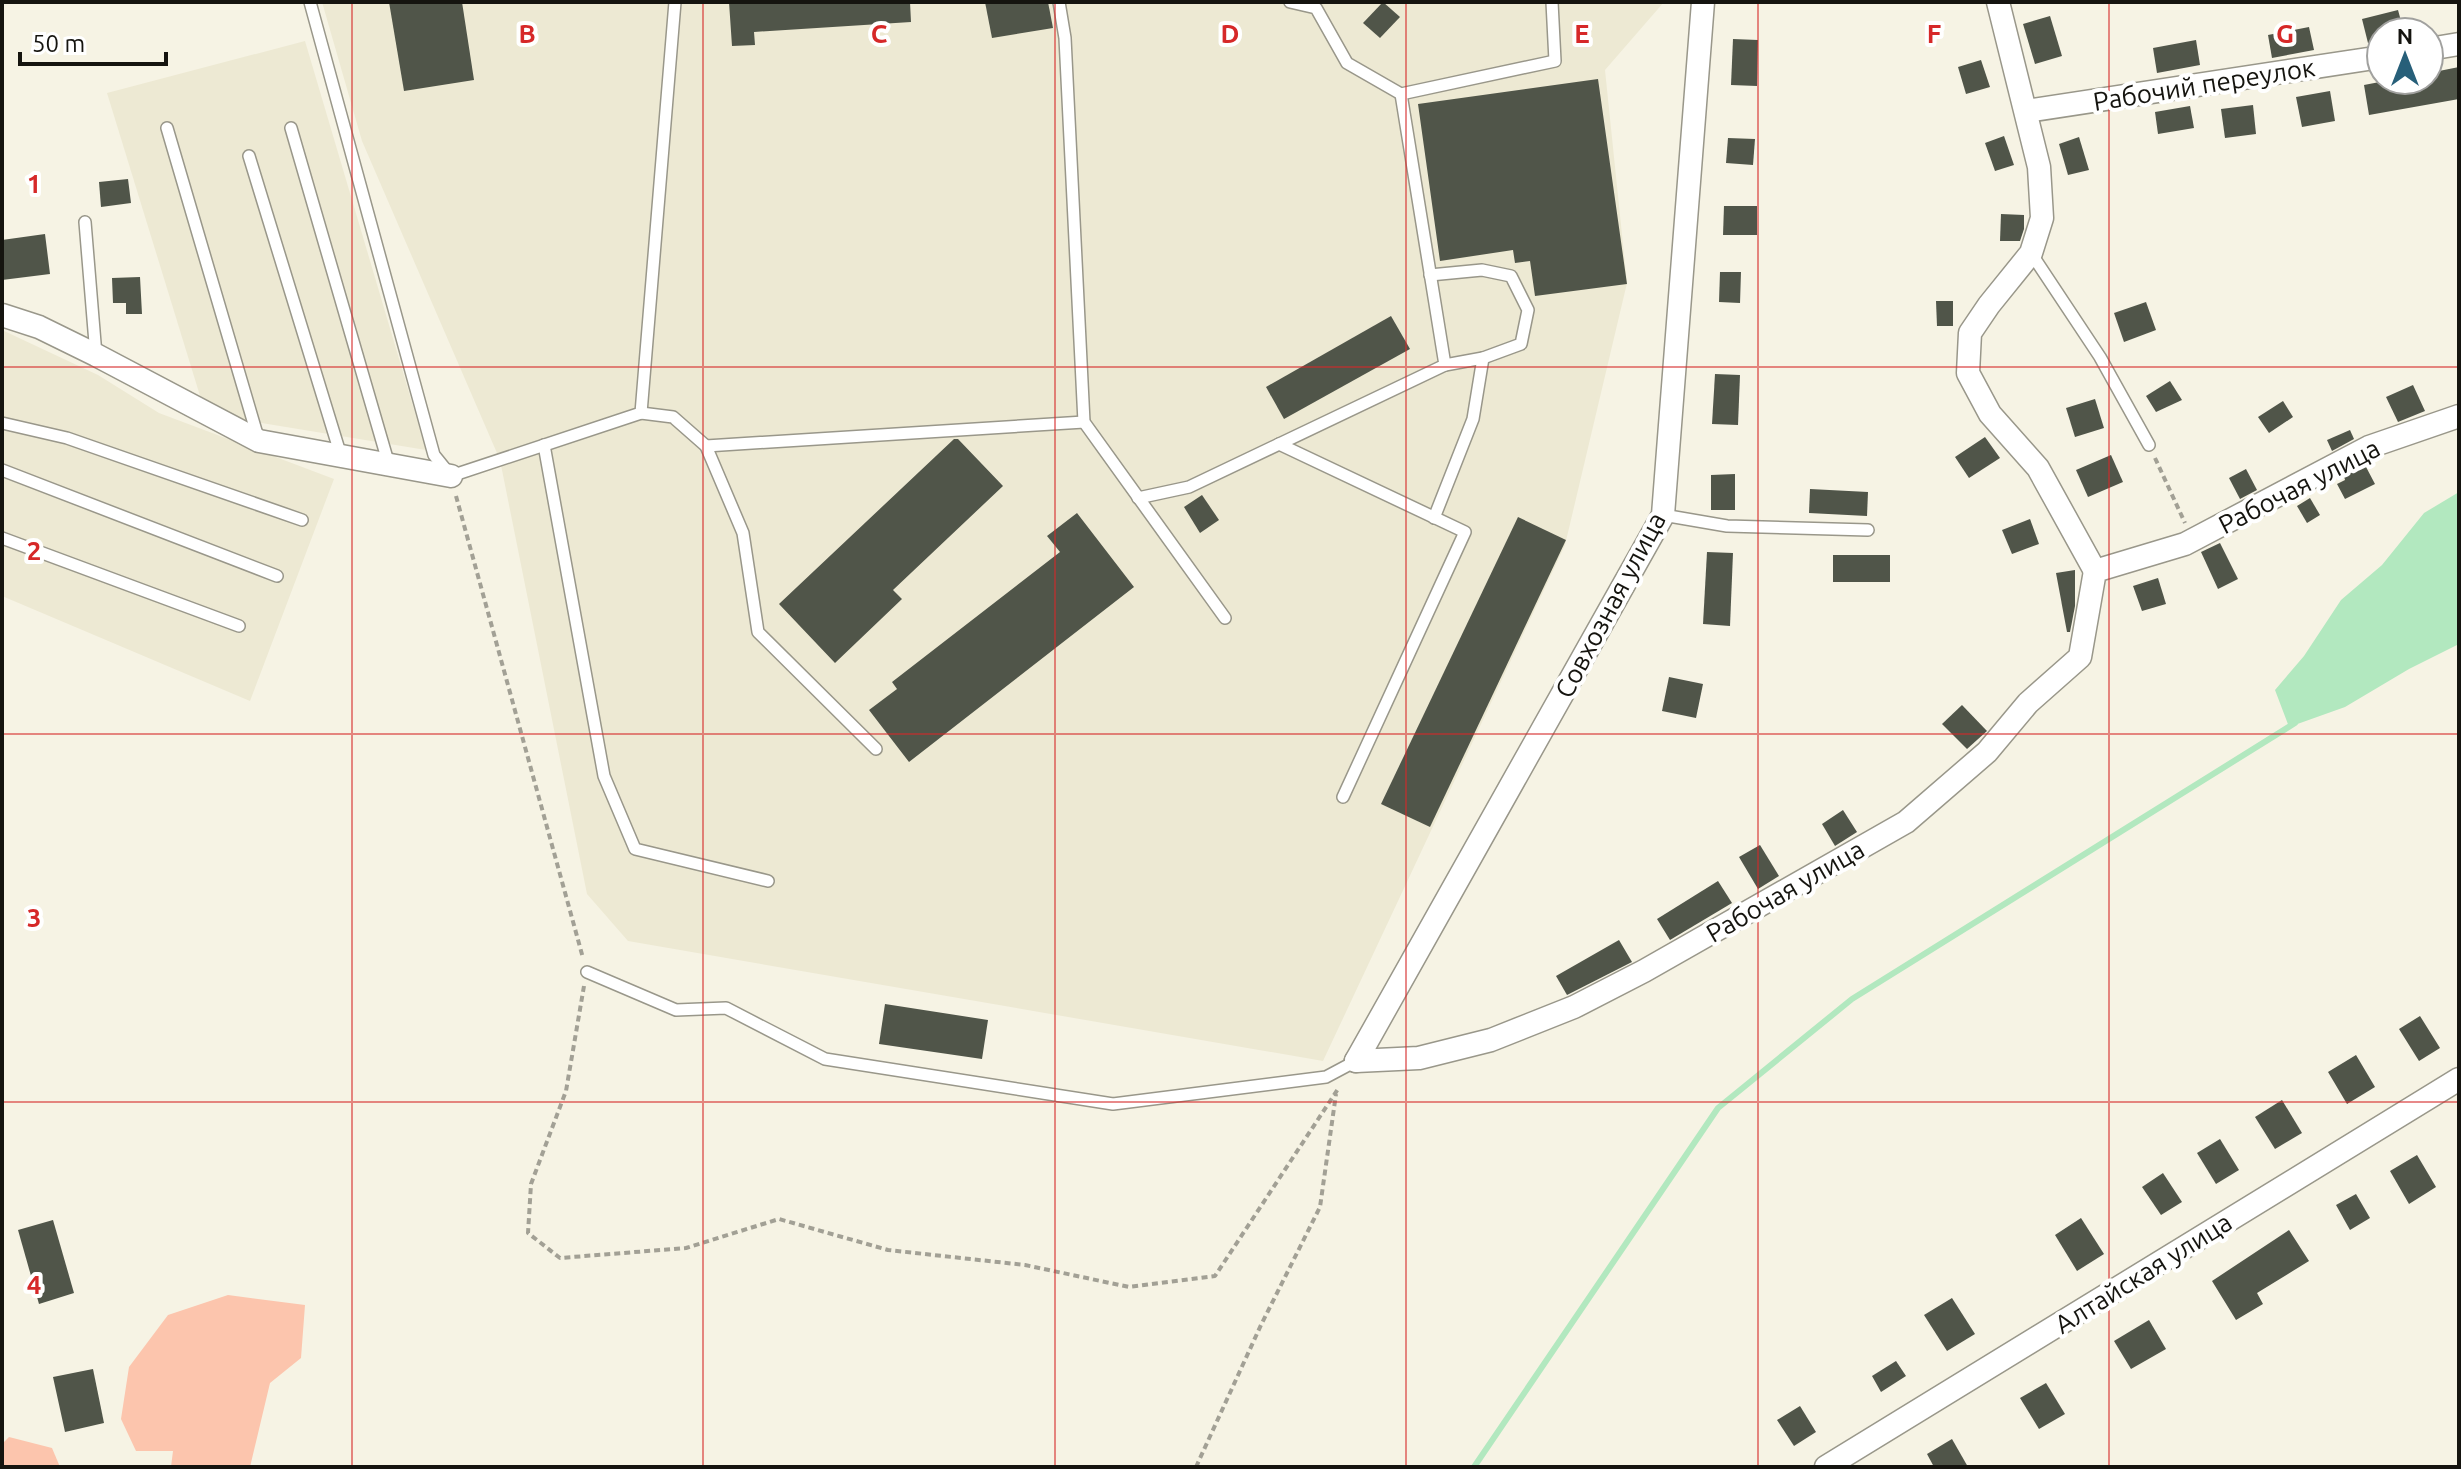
<svg xmlns="http://www.w3.org/2000/svg" width="2461" height="1469" viewBox="0 0 2461 1469" font-family="Ubuntu,sans-serif">
<style>
.built{fill:#ede9d3}
.green{fill:#fcc5ad}
.water{fill:#b2e8bf}
.lines{fill:none;stroke-linecap:round;stroke-linejoin:round}
.stream{stroke:#b2e8bf;stroke-width:6}
.building{fill:#505549}
.service-casing{stroke:#99978a;stroke-width:14}
.minor-casing{stroke:#99978a;stroke-width:25}
.path{stroke:#a2a095;stroke-width:4;stroke-dasharray:6 4;stroke-linecap:butt}
.service{stroke:#fff;stroke-width:11}
.minor{stroke:#fff;stroke-width:22}
.grid{fill:none;stroke:#d62828;stroke-width:2;stroke-opacity:0.55}
.labels{text-anchor:middle;dominant-baseline:central;stroke-width:8;stroke-linejoin:round;paint-order:stroke}
.street-label{font-size:26px;fill:#15140f;stroke:#fff}
.grid-label{font-size:26px;text-anchor:middle;font-weight:bold;fill:#d62828;stroke:#fff;stroke-width:8;stroke-linejoin:round;paint-order:stroke}
</style>
<rect width="100%" height="100%" fill="#f6f3e4"/>
<g class="built">
<path d="M322 2H1664L1605 70 1627 283 1565 545 1323 1061 628 941 587 894 500 460 362 141Z"/>
<path d="M305 41 426 450 232 418 201 399 107 93Z"/>
<path d="M2 330 98 375 159 413 334 479 250 701 2 596Z"/>
</g>
<g class="green">
<path d="M228 1295 305 1305 301 1358 270 1383 250 1467H171L173 1451H136L121 1419 129 1367 168 1315Z"/>
<path d="M9 1437 52 1448 60 1467H2V1444Z"/>
</g>
<path class="water" d="M2459 492V644L2409 669 2345 707 2289 727 2275 690 2304 656 2341 600 2382 565 2424 513Z"/>
<g class="lines">
<path class="stream" d="M1474 1467 1718 1108 1852 999 2295 723"/>
</g>
<g class="building">
<path d="M389 2H462L474 80 404 91Z"/>
<path d="M729 2H910L911 22 754 32 755 45 732 46Z"/>
<path d="M985 2H1048L1053 28 992 38Z"/>
<path d="M1383 2 1400 17 1380 38 1363 23Z"/>
<path d="M2398 10 2404 32H2381V40L2368 43 2362 19Z"/>
<path d="M2050 16 2062 56 2035 64 2023 24Z"/>
<path d="M2309 27 2314 50 2272 58 2268 35Z"/>
<path d="M1733 39 1758 40 1757 86 1731 85Z"/>
<path d="M2196 40 2200 65 2157 73 2153 48Z"/>
<path d="M1981 60 1990 87 1966 94 1958 67Z"/>
<path d="M2459 67V99L2369 115 2364 85 2390 80H2429V73Z"/>
<path d="M1598 79 1627 284 1535 296 1530 261 1515 263 1513 250 1440 261 1418 104Z"/>
<path d="M2330 91 2335 121 2302 127 2296 97Z"/>
<path d="M2253 105 2256 134 2225 138 2221 109Z"/>
<path d="M2190 106 2194 128 2158 134 2155 112Z"/>
<path d="M2004 136 2014 165 1995 171 1985 143Z"/>
<path d="M2079 137 2089 170 2068 175 2059 144Z"/>
<path d="M1728 138 1755 139 1753 165 1726 163Z"/>
<path d="M128 179 131 203 101 207 99 182Z"/>
<path d="M1724 206H1757V235H1723Z"/>
<path d="M2001 214 2024 215V229L2020 241H2000Z"/>
<path d="M45 234 50 274 2 280V240Z"/>
<path d="M1720 272H1741L1740 303 1719 302Z"/>
<path d="M140 277 142 314H126V303H113L112 278Z"/>
<path d="M1936 301H1953V326H1937Z"/>
<path d="M2146 302 2156 330 2124 342 2114 313Z"/>
<path d="M1391 316 1410 349 1284 419 1266 387Z"/>
<path d="M1715 374 1740 375 1738 425 1712 424Z"/>
<path d="M2170 381 2182 400 2156 412 2146 396Z"/>
<path d="M2413 385 2425 411 2398 422 2386 397Z"/>
<path d="M2095 399 2104 428 2075 437 2066 408Z"/>
<path d="M2283 401 2293 417 2269 433 2258 417Z"/>
<path d="M2350 430 2354 439 2332 451 2327 440Z"/>
<path d="M1985 437 2000 458 1969 478 1955 457Z"/>
<path d="M954 439H958L1003 486 893 590 902 599 835 663 779 604Z"/>
<path d="M2111 455 2123 482 2088 497 2076 470Z"/>
<path d="M2365 465 2375 484 2345 499 2337 484 2345 480 2344 476Z"/>
<path d="M2246 469 2257 490 2240 499 2229 478Z"/>
<path d="M1735 474V510H1711V475Z"/>
<path d="M1810 489 1868 492 1867 516 1809 513Z"/>
<path d="M1202 495 1219 520 1200 533 1184 507Z"/>
<path d="M2310 498 2320 515 2307 523 2297 506Z"/>
<path d="M1077 513 1134 587 909 762 869 710 897 689 892 682 1060 552 1047 536Z"/>
<path d="M1518 517 1566 540 1430 827 1381 804Z"/>
<path d="M2030 519 2039 544 2012 554 2002 530Z"/>
<path d="M2220 543 2238 579 2218 589 2201 552Z"/>
<path d="M1707 552 1733 553 1730 626 1703 624Z"/>
<rect x="1833" y="555" width="57" height="27"/>
<path d="M2075 570V606L2070 632H2067L2056 573Z"/>
<path d="M2158 578 2166 604 2142 611 2133 586Z"/>
<path d="M1669 677 1703 684 1696 718 1662 711Z"/>
<path d="M1962 705 1987 731 1967 749 1942 724Z"/>
<path d="M1843 810 1857 832 1835 846 1822 824Z"/>
<path d="M1760 845 1779 876 1758 889 1739 857Z"/>
<path d="M1718 881 1732 903 1670 940 1657 919Z"/>
<path d="M1619 940 1632 962 1567 995 1556 976Z"/>
<path d="M885 1004 988 1020 982 1059 879 1044Z"/>
<path d="M2420 1016 2440 1048 2419 1061 2399 1029Z"/>
<path d="M2356 1055 2375 1087 2347 1104 2328 1072Z"/>
<path d="M2282 1100 2302 1133 2275 1149 2255 1117Z"/>
<path d="M2220 1139 2239 1170 2216 1184 2197 1153Z"/>
<path d="M2417 1155 2436 1187 2409 1204 2390 1171Z"/>
<path d="M2163 1173 2182 1202 2161 1215 2142 1187Z"/>
<path d="M2356 1194 2370 1218 2350 1230 2336 1205Z"/>
<path d="M2081 1218 2104 1254 2077 1271 2055 1235Z"/>
<path d="M53 1220 74 1293 39 1304 18 1230Z"/>
<path d="M2289 1230 2309 1261 2257 1293 2263 1304 2236 1320 2212 1281Z"/>
<path d="M1952 1298 1975 1334 1947 1351 1924 1315Z"/>
<path d="M2149 1320 2166 1349 2131 1369 2114 1341Z"/>
<path d="M1896 1361 1906 1376 1881 1392 1872 1376Z"/>
<path d="M93 1369 104 1423 65 1432 53 1377Z"/>
<path d="M2046 1383 2065 1414 2039 1429 2020 1398Z"/>
<path d="M1800 1406 1816 1432 1794 1446 1777 1420Z"/>
<path d="M1952 1439 1968 1467H1934L1927 1454Z"/>
</g>
<g class="lines">
<defs>
<g id="service">
<path d="M310 2 434 455 451 476 641 413 675 2"/>
<path d="M1059 2 1065 38 1084 422 1225 618"/>
<path d="M1290 2 1316 8 1347 63 1401 94 1555 61 1552 2"/>
<path d="M167 128 259 441"/>
<path d="M291 128 389 465"/>
<path d="M249 156 341 456"/>
<path d="M85 222 96 355"/>
<path d="M2031 253 2100 357 2149 445"/>
<path d="M1430 275 1482 270 1511 276 1528 310 1521 344 1483 358 1445 365"/>
<path d="M641 413 673 417 706 446 743 533 758 632 876 749"/>
<path d="M2 423 67 438 302 520"/>
<path d="M1279 444 1465 532 1343 797"/>
<path d="M544 445 604 776 635 849 768 881"/>
<path d="M706 446 1084 422"/>
<path d="M2 470 277 576"/>
<path d="M1138 498 1189 487 1445 365 1401 94"/>
<path d="M1663 515 1727 526 1868 530"/>
<path d="M1434 518 1473 419 1483 358"/>
<path d="M2 538 239 626"/>
<path d="M587 972 676 1010 726 1008 825 1059 1113 1104 1326 1077 1356 1061"/>
</g>
<g id="minor">
<path d="M1998 2 2039 167 2042 218 2031 253 1989 305 1970 333 1968 373 1990 414 2038 468 2095 571"/>
<path d="M2429 49 2459 44"/>
<path d="M2027 111 2381 57"/>
<path d="M2 315 39 327 96 355 259 441 451 476"/>
<path d="M1356 1061 1419 1058 1491 1040 1574 1007 1644 971 1906 822 1987 752 2028 703 2080 657 2095 571 2185 544 2369 447 2459 416"/>
<path d="M1356 1061 1663 515 1703 2"/>
<path d="M1826 1467 2459 1079"/>
</g>
</defs>
<use href="#service" class="service-casing"/>
<use href="#minor" class="minor-casing"/>
<g class="path">
<path d="M2155 458 2185 523"/>
<path d="M456 496 583 958"/>
<path d="M584 986 566 1091 531 1184 528 1233 560 1258 686 1248 779 1219 888 1250 1025 1265 1129 1287 1215 1276 1338 1089"/>
<path d="M1196 1467 1261 1325 1320 1207 1336 1094"/>
</g>
<use href="#service" class="service"/>
<use href="#minor" class="minor"/>
</g>
<path class="grid" d="M352 2V1467M703 2V1467M1055 2V1467M1406 2V1467M1758 2V1467M2109 2V1467M2 367H2459M2 734H2459M2 1102H2459"/>
<g class="labels">
<g class="street-label">
<text transform="translate(2204 84) rotate(-9)">Рабочий переулок</text>
<text transform="translate(2299 486) rotate(-27)">Рабочая улица</text>
<text transform="translate(1610 605) rotate(-62)">Совхозная улица</text>
<text transform="translate(1785 891) rotate(-30)">Рабочая улица</text>
<text transform="translate(2143 1273) rotate(-32)">Алтайская улица</text>
</g>
</g>
<g class="grid-label">
<text x="527" y="43">B</text>
<text x="879" y="43">C</text>
<text x="1230" y="43">D</text>
<text x="1582" y="43">E</text>
<text x="1934" y="43">F</text>
<text x="2285" y="43">G</text>
<text x="34" y="193">1</text>
<text x="34" y="560">2</text>
<text x="34" y="927">3</text>
<text x="34" y="1294">4</text>
</g>
<rect width="2461" height="1469" fill="none" stroke="#15140f" stroke-width="8"/>
<g transform="translate(2405 56)"><circle r="38" fill="#ffffff" stroke="#a1a19f" stroke-width="2"/>
<path d="M0-6L14 30L0 20L-14 30Z" fill="#275f79"/>
<text y="-12" font-size="22" font-weight="bold" text-anchor="middle" fill="#15140f">N</text>
</g>
<path d="M20 52v12h146v-12" fill="none" stroke="#15140f" stroke-width="4"/>
<text x="32" y="52" font-size="24" fill="#15140f" stroke="#ffffff" stroke-width="6" paint-order="stroke">50 m</text>
</svg>
